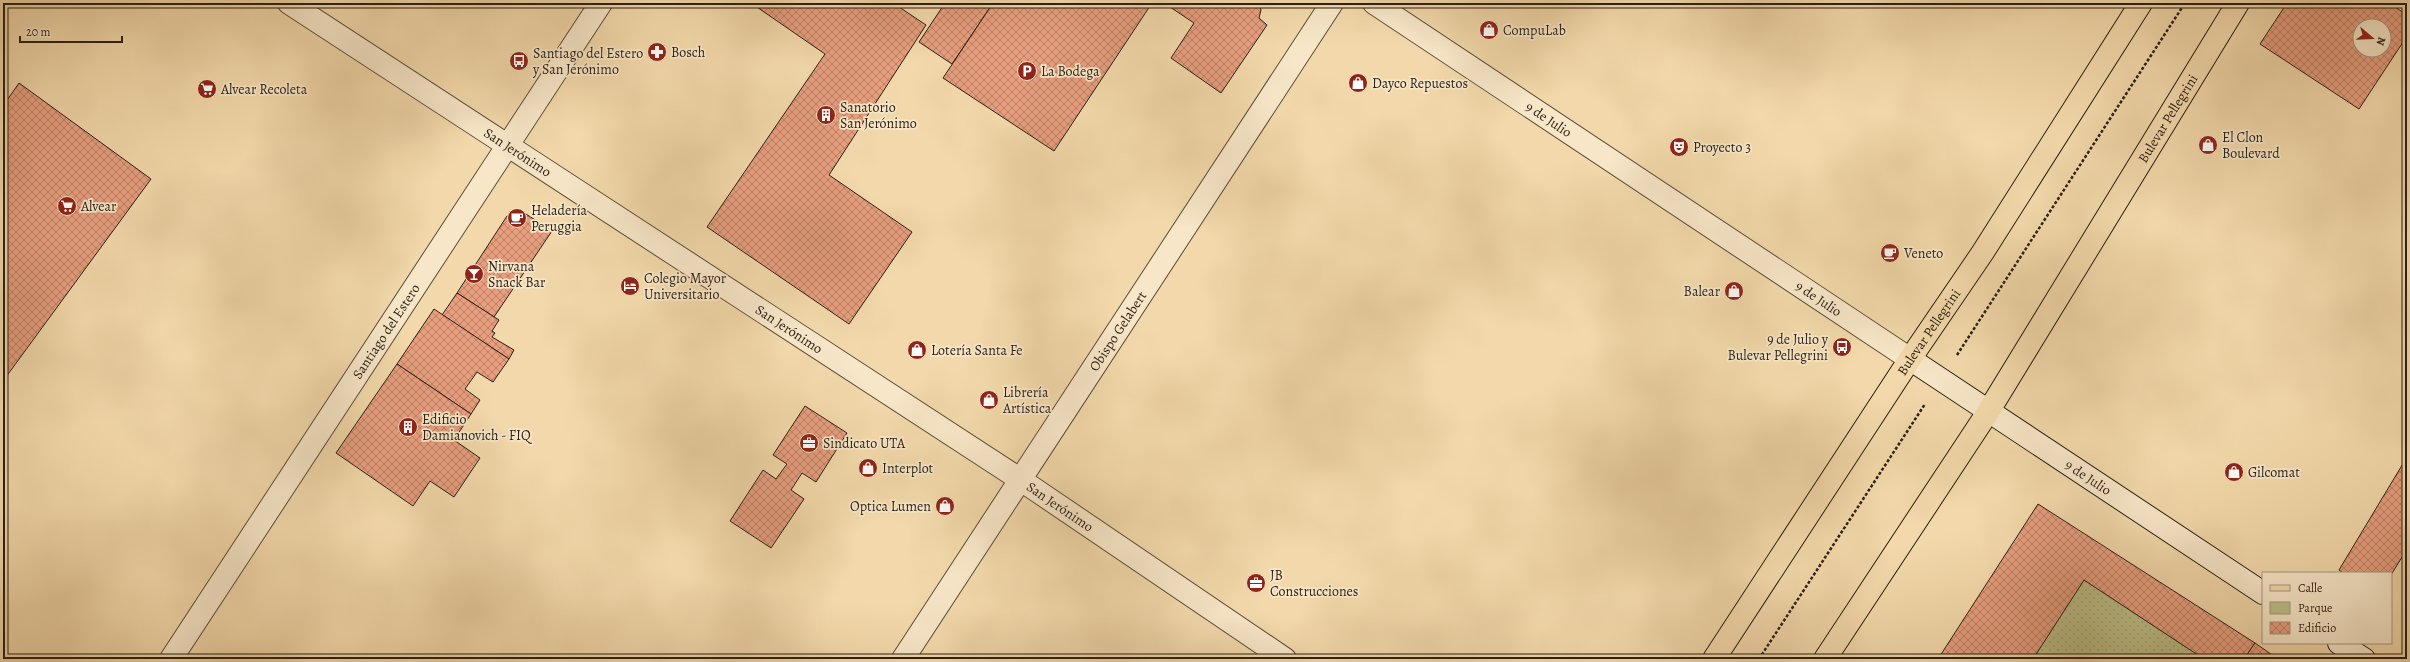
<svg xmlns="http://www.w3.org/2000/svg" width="2410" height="662" viewBox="0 0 2410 662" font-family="Alegreya,serif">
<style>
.green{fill:url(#green-dots);stroke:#746e4d}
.building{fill:url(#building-cross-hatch);stroke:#2b1f13;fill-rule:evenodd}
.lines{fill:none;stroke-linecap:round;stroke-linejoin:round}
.minor-casing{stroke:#5d4d39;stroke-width:24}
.secondary-casing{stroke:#2b1f13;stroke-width:24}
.primary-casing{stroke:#2b1f13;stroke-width:24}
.path{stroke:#2b1f13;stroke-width:2.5;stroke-dasharray:3 2;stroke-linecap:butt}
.minor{stroke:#f7e6c8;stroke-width:22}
.secondary{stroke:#f7e6c8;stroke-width:22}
.primary{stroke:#f2d8aa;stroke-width:22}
.labels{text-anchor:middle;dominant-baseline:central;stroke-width:3.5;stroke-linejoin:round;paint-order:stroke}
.poi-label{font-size:14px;fill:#2b1f13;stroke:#f7e6c8;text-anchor:start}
.street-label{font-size:14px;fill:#2b1f13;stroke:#f7e6c8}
</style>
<defs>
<pattern id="green-dots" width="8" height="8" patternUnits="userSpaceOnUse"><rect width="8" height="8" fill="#bcbe87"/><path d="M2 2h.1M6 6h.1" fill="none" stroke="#a2a374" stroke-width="1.8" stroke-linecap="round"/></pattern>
<pattern id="building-cross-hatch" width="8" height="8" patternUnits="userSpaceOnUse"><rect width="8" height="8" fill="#e69e7e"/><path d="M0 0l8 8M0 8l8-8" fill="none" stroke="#bb8066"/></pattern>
</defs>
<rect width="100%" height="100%" fill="#f2d8aa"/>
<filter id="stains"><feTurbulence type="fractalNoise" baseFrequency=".005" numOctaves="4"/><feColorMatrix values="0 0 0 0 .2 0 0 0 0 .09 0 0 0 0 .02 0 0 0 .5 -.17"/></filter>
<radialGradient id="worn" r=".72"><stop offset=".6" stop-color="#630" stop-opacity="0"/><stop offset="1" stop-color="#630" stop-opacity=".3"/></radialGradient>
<path class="green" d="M2084 580 2204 659H2033Z"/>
<g class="building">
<path d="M751 3H893L926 25 829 175 912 232 849 324 707 227 825 54Z"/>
<path d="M945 3H993L952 64 919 42Z"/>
<path d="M993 3H1152L1054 151 943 78Z"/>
<path d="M1164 3H1259L1261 10 1259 18 1267 25 1221 93 1171 58 1194 23Z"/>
<path d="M2287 3H2389L2407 15V36L2359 109 2260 44ZM2360 26H2384V50H2360Z"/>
<path d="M19 83 151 179 3 381V106Z"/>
<path d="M526 214 552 231 494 317 457 293 507 216Z"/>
<path d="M457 293 499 320 492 331 495 333 492 337 514 350 509 359 442 315Z"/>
<path d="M434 309 509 359 493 382 477 372 465 389 480 400 471 414 397 364Z"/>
<path d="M397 364 471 414 454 440 480 458 454 497 430 481 413 506 336 453Z"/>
<path d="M805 406 847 433 816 482 802 473 791 490 804 499 771 548 730 521 763 470 776 479 787 464 773 455Z"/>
<path d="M2407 457V549L2391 575V573H2343L2339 570Z"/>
<path d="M2038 504 2255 643 2244 659H2204L2084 580 2033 659H1938Z"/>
<path d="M2255 643 2278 659H2244Z"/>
</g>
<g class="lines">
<defs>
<g id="minor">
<path id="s1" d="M289 3 1021 480 1285 659"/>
<path id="s2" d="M1374 3 1910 359"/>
<path id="s3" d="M171 659 601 3"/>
<path id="s4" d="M903 659 1332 3"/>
</g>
<g id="secondary">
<path id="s5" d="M1910 359 2263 593"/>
<path d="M2339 643 2364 659"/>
</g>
<g id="primary">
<path id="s6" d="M1714 659 1910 359 1983 252 2141 3"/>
<path id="s7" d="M1825 659 1988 412 2238 3"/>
</g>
</defs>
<use href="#minor" class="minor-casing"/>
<use href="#secondary" class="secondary-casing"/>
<use href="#primary" class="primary-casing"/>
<g class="path">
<path d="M1957 355 2185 3"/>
<path d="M1759 659 1925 404"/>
</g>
<use href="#minor" class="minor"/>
<use href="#secondary" class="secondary"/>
<use href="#primary" class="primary"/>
</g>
<defs>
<symbol id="shop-disc" viewBox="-11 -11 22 22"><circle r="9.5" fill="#8f2418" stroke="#f7e6c8"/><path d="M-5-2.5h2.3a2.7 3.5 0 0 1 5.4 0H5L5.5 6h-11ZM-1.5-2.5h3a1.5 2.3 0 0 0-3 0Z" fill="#fff"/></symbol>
<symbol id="pharmacy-disc" viewBox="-11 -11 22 22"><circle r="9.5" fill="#8f2418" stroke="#f7e6c8"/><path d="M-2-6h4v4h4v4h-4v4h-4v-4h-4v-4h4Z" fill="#fff"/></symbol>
<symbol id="bus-disc" viewBox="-11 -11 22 22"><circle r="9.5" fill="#8f2418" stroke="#f7e6c8"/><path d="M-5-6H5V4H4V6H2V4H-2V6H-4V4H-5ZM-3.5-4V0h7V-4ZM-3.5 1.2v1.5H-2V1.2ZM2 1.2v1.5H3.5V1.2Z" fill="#fff"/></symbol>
<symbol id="parking-disc" viewBox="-11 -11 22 22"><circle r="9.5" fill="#8f2418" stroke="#f7e6c8"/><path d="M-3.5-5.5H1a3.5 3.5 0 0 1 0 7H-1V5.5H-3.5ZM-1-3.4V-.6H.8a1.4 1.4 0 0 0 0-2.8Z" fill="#fff"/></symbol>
<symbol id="supermarket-disc" viewBox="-11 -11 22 22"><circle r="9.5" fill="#8f2418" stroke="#f7e6c8"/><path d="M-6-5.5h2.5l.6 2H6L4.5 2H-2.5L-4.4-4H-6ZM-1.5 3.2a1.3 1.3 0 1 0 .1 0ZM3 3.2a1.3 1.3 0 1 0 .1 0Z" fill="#fff"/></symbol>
<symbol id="building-disc" viewBox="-11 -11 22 22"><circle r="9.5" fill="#8f2418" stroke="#f7e6c8"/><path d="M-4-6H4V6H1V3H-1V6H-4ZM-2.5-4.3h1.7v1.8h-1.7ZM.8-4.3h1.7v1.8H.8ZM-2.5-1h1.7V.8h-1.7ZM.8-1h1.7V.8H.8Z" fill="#fff"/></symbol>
<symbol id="theatre-disc" viewBox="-11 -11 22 22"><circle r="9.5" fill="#8f2418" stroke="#f7e6c8"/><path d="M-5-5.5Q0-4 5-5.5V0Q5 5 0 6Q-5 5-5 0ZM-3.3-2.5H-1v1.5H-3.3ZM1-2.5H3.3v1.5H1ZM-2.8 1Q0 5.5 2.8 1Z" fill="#fff"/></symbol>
<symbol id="cafe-disc" viewBox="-11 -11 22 22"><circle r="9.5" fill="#8f2418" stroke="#f7e6c8"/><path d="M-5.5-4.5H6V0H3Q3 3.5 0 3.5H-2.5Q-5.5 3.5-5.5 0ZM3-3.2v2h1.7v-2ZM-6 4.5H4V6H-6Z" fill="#fff"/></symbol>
<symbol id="bar-disc" viewBox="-11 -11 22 22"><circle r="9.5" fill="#8f2418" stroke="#f7e6c8"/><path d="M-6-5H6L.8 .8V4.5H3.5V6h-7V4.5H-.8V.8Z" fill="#fff"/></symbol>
<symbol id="hotel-disc" viewBox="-11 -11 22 22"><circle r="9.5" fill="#8f2418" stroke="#f7e6c8"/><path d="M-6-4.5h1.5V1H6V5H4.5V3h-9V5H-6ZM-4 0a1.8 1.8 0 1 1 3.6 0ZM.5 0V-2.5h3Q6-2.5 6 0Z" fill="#fff"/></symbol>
<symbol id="office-disc" viewBox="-11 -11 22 22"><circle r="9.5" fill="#8f2418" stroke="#f7e6c8"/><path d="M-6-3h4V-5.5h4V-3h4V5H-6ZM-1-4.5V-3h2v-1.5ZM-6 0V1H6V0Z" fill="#fff"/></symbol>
</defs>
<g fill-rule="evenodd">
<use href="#shop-disc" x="1478" y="19" width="22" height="22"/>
<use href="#pharmacy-disc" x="646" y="41" width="22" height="22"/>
<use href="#bus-disc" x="508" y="50" width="22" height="22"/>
<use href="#parking-disc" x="1016" y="60" width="22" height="22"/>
<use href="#shop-disc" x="1347" y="72" width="22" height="22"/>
<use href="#supermarket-disc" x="196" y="78" width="22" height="22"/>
<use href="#building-disc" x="815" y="104" width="22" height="22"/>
<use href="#shop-disc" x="2197" y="134" width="22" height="22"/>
<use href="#theatre-disc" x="1668" y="136" width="22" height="22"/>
<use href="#supermarket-disc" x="56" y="195" width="22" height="22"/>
<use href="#cafe-disc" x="506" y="207" width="22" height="22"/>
<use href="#cafe-disc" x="1879" y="242" width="22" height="22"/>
<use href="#bar-disc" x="463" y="263" width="22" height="22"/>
<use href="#hotel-disc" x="619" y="275" width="22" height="22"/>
<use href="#shop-disc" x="1723" y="280" width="22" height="22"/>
<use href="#bus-disc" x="1831" y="336" width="22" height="22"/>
<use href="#shop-disc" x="906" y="339" width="22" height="22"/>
<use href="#shop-disc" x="978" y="389" width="22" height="22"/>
<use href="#building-disc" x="397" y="416" width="22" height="22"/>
<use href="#office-disc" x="798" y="432" width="22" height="22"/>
<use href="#shop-disc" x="857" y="457" width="22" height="22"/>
<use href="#shop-disc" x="2223" y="461" width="22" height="22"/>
<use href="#shop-disc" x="934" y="495" width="22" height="22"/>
<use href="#office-disc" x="1245" y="572" width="22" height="22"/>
</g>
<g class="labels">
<g class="poi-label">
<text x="1503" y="30">CompuLab</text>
<text x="671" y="52">Bosch</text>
<text x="533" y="53">Santiago del Estero<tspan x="533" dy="16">y San Jerónimo</tspan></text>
<text x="1041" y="71">La Bodega</text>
<text x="1372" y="83">Dayco Repuestos</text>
<text x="221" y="89">Alvear Recoleta</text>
<text x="840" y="107">Sanatorio<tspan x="840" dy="16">San Jerónimo</tspan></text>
<text x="2222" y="137">El Clon<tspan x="2222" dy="16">Boulevard</tspan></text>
<text x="1693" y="147">Proyecto 3</text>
<text x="81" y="206">Alvear</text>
<text x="531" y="210">Heladería<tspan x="531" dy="16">Peruggia</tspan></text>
<text x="1904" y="253">Veneto</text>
<text x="488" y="266">Nirvana<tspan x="488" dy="16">Snack Bar</tspan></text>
<text x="644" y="278">Colegio Mayor<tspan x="644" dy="16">Universitario</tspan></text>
<text x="1720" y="291" text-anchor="end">Balear</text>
<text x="1828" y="339" text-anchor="end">9 de Julio y<tspan x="1828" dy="16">Bulevar Pellegrini</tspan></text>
<text x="931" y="350">Lotería Santa Fe</text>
<text x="1003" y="392">Librería<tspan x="1003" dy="16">Artística</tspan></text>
<text x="422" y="419">Edificio<tspan x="422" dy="16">Damianovich - FIQ</tspan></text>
<text x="823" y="443">Sindicato UTA</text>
<text x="882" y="468">Interplot</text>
<text x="2248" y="472">Gilcomat</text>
<text x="931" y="506" text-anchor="end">Optica Lumen</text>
<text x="1270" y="575">JB<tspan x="1270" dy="16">Construcciones</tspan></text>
</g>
<g class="street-label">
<text stroke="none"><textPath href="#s2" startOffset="210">9 de Julio</textPath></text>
<text stroke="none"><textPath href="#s7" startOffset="640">Bulevar Pellegrini</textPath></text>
<text stroke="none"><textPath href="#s1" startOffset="273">San Jerónimo</textPath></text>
<text stroke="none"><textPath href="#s2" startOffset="534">9 de Julio</textPath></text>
<text stroke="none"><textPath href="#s1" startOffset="597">San Jerónimo</textPath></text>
<text stroke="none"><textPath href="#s3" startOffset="392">Santiago del Estero</textPath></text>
<text stroke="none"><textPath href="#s4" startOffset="392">Obispo Gelabert</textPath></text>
<text stroke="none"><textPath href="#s6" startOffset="391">Bulevar Pellegrini</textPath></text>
<text stroke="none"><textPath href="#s5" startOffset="214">9 de Julio</textPath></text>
<text stroke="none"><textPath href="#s1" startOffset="921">San Jerónimo</textPath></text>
</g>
</g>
<rect width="2410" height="662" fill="none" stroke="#f2d8aa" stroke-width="16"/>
<rect x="4" y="4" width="2402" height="654" fill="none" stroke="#2b1f13" stroke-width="2"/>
<rect x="8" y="8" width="2394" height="646" fill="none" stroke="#2b1f13"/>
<rect x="2262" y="572" width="130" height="72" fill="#f7e6c8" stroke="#a59680"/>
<rect x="2270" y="585" width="20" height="6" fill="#f2d8aa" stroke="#a59680"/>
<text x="2298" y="592" font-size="12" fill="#2b1f13">Calle</text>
<rect x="2270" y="602" width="20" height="12" fill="#bcbe87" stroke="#a59680"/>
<text x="2298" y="612" font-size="12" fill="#2b1f13">Parque</text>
<rect x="2270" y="622" width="20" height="12" fill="url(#building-cross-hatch)" stroke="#a59680"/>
<text x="2298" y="632" font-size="12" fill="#2b1f13">Edificio</text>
<g transform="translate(2372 38) rotate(109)"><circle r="19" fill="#f7e6c8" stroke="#a59680"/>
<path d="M0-3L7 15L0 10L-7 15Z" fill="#8f2418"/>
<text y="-6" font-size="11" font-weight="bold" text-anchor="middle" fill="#2b1f13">N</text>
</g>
<path d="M20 36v6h102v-6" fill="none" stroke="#2b1f13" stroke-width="2"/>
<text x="26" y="36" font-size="12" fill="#2b1f13" stroke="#f7e6c8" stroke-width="3" paint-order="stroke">20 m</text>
<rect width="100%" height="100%" filter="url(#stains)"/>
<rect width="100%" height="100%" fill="url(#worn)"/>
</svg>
